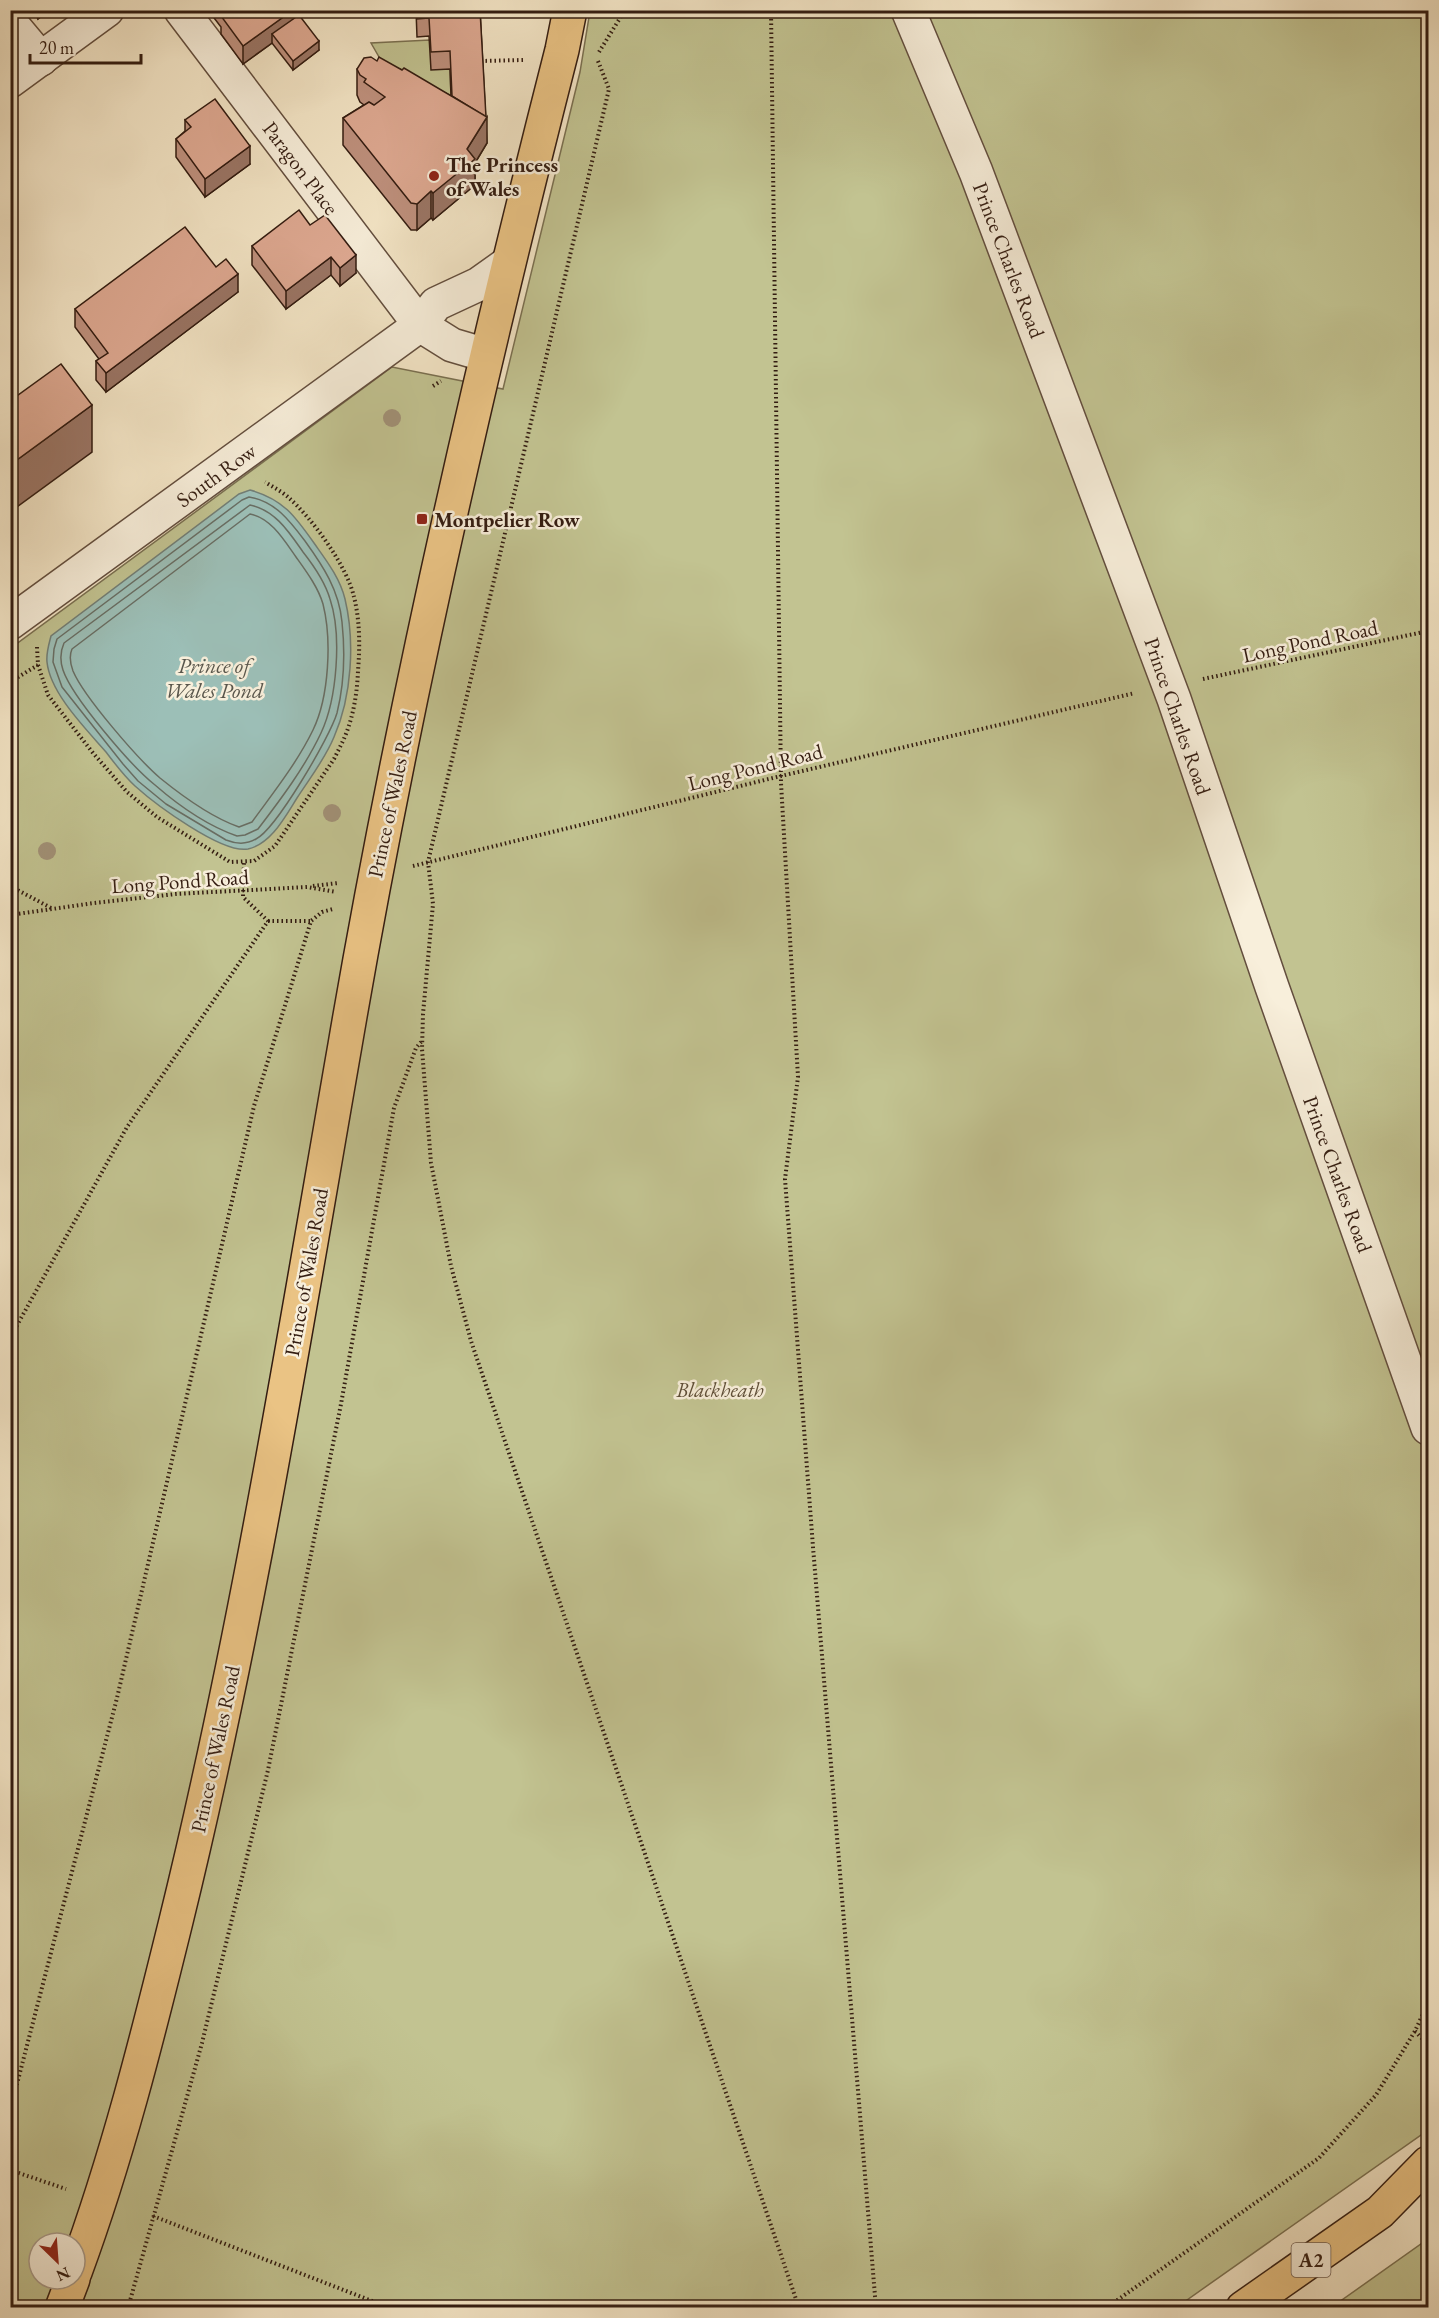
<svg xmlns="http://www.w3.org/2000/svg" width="1439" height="2318" viewBox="0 0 1439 2318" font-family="'EB Garamond',serif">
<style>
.green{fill:#c2c391;stroke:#7a7051;stroke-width:1.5;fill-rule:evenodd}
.water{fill:#9cbfb7;stroke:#727e75;stroke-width:1.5}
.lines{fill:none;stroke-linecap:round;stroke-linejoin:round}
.shore{stroke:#686e64;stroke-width:1.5}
.minor-casing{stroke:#634e3e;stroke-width:36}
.major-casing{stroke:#331c11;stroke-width:36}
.highway-casing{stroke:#331c11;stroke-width:36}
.path{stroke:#331c11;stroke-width:4;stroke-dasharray:1.5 3;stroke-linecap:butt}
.minor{stroke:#f8efdb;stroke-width:33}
.major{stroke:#eac384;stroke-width:33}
.highway{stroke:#eac384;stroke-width:33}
.tree{fill:#a29278}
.wall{fill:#bf917e;stroke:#331c11;stroke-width:1.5}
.shaded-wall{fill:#9b7666;stroke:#331c11;stroke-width:1.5}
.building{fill:#dea992;stroke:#331c11;stroke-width:1.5}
.poi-dot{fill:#8f2418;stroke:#f8efdb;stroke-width:2}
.labels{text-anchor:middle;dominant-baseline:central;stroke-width:5;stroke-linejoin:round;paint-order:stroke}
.shield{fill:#f8efdb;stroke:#6e5b4e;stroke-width:1.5}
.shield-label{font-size:20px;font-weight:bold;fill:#331c11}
.poi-label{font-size:21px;font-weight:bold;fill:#331c11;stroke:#f8efdb;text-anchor:start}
.street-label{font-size:21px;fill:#331c11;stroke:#f8efdb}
.park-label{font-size:21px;font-style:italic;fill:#5e4e37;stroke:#f8efdb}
.water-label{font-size:22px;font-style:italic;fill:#58554b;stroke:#f8efdb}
</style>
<rect width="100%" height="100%" fill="#f4e6c7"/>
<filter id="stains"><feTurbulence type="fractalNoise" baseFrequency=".00333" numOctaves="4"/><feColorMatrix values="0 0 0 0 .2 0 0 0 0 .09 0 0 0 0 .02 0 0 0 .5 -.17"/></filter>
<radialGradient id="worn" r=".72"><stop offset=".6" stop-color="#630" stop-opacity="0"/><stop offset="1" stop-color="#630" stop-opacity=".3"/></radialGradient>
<g class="green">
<path d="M590 11H1428V2130L1177 2307 11 2308V648L392 367 503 389 580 72ZM39 2243H75V2279H39Z"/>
<path d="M430 40 450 69 452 123 402 97 371 43Z"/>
<path d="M1428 2239V2307H1332Z"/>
</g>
<path class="water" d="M250 490C283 499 295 516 314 543 326 560 340 578 345 599 355 641 352 696 334 737 325 759 310 778 297 798 285 817 271 844 248 849 222 854 155 804 135 786 124 776 115 764 106 752 86 729 50 693 47 662 46 653 49 644 51 636L239 494Z"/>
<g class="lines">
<g class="shore">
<path d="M249 497C275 501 290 521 305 541 323 566 339 590 342 622 345 651 344 685 337 713 330 737 276 829 256 839 246 845 236 844 226 840L166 804 138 781 123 764 62 687 53 662 54 649 57 639 242 500Z"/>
<path d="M250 505C275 510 289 532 303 552 314 566 325 582 330 599 342 635 337 699 321 733 305 767 281 799 258 829L245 835 237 836C208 826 178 805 155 785 131 766 72 697 63 670 60 661 60 652 64 643Z"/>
<path d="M250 514C271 518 284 540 296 557 306 571 318 587 323 604 332 640 329 697 313 730 297 763 273 793 252 822L239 827C213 818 181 795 160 778 138 759 84 697 73 671 70 663 69 656 72 649Z"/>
</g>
<defs>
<g id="minor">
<path d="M181 10 420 325 452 345 486 355"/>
<path d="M908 10 976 172 1174 699 1272 987 1428 1428"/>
<path d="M10 22 41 59"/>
<path d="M10 81 107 10"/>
<path d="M10 623 420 325 436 304 479 284 507 264"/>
</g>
<g id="major">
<path d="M75 2272C117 2158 147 2039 176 1921 247 1632 294 1338 345 1045 402 710 478 379 562 50L570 10"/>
<path d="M62 2308 73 2279"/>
</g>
<path id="highway" d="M1243 2308 1380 2212 1428 2163"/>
</defs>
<use href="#minor" class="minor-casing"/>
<use href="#major" class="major-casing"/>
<use href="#highway" class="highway-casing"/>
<g class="path">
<path d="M771 10 781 783 798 1077 785 1179 813 1547 876 2308"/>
<path d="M479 14 494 10"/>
<path d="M599 52 625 10"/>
<path d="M481 61 523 60"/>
<path d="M598 61 609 89 428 862 433 904 423 1014 422 1049 431 1163 451 1266 471 1341 799 2308"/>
<path d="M433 386 441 381"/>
<path d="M37 647 38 665 48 695 93 753 127 792 157 817 230 862 254 861 275 846 334 759 342 743C353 720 357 695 358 671 360 646 360 621 354 597 347 566 312 518 288 497 281 491 273 487 265 482"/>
<path d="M1203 679 1428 631"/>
<path d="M10 682 38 665"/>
<path d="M413 866 781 776 1135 693"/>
<path d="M10 886 53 909"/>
<path d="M313 886 338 883"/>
<path d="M10 915 94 903 176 894 307 887 336 892"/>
<path d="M268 921H311"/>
<path d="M10 1338 127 1127 268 921 243 897 244 862"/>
<path d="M1415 2031 1428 2045"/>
<path d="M10 2111 117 1698 254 1106 311 921 322 912 333 909"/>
<path d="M10 2170 66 2189"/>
<path d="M153 2216 390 2308"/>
<path d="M128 2308 202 2043 268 1770 341 1404 394 1108 416 1048 421 1042"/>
<path d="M1106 2308 1319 2158 1376 2095 1415 2031 1428 2003"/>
</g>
<use href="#minor" class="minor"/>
<use href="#major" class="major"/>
<use href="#highway" class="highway"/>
</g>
<g class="tree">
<circle cx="392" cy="418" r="9"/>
<circle cx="332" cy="813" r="9"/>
<circle cx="47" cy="851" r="9"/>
</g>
<g class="wall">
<path d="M32 10H49L38 19Z"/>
<path d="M208 10H297V16L319 50 293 70 272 43 243 64 221 34V27Z"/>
<path d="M416 10H480L487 143 475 163V185L433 220 431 218 417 230H411L343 145V118L364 105 360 102 357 95V69L377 61 402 70 451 96 450 69 431 70 429 36 417 37Z"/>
<path d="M185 120 250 164 205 197 176 157V139L185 131Z"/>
<path d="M310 225 356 273 340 286 331 275 286 309 252 265V246Z"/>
<path d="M216 267 238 292 106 392 96 380V361L99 359 75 327V309Z"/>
</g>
<g class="shaded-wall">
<path d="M38 10H49L38 19Z"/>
<path d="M293 10H297V26L272 34V43L243 64V46Z"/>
<path d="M319 41V50L293 70V61Z"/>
<path d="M487 117V143L475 163V185L433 220V193L467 149Z"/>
<path d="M250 146V164L205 197V179Z"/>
<path d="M431 191V218L417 230V204Z"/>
<path d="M356 255V273L340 286V268Z"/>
<path d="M331 257V275L286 309V291Z"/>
<path d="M238 274V292L106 392V373Z"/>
<path d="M92 405V452L10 512V465Z"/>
</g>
<g class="building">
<path d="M222 10H293L243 46 221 16 224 14Z"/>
<path d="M417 10H480L486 117 452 96 450 51 431 52 429 18 417 19Z"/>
<path d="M299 15 319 41 293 61 272 34Z"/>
<path d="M371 57 377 61 379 57 402 70 404 68 487 117 467 149 475 159 433 193 431 191 417 204 411 203 343 118 369 102 374 105 385 97 364 82 366 79 360 75 357 69 364 58Z"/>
<path d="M215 99 250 146 205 179 176 139 191 127 185 120Z"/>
<path d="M299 210 310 225 325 215 356 255 340 268 331 257 286 291 252 246Z"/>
<path d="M185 227 216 267 226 259 238 274 106 373 96 361 108 353 75 309Z"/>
<path d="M61 364 92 405 10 465V401Z"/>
</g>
<g class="poi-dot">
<circle cx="434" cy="176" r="6"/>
<rect x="416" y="513" width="12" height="12" rx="3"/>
</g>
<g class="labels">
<rect class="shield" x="1291.5" y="2243" width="39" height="34" rx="4.5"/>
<g class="shield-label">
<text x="1311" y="2260">A2</text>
</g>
<g class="poi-label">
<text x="446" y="164">The Princess<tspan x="446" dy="24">of Wales</tspan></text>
<text x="434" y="519">Montpelier Row</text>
</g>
<g class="street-label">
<text transform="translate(301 168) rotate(53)">Paragon Place</text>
<text transform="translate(1009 260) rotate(69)">Prince Charles Road</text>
<text transform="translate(216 475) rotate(-36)">South Row</text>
<text transform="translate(1310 641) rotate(-12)">Long Pond Road</text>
<text transform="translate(1178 716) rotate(71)">Prince Charles Road</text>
<text transform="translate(755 767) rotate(-14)">Long Pond Road</text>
<text transform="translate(392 794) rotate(-78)">Prince of Wales Road</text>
<text transform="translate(180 881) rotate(-4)">Long Pond Road</text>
<text transform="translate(1338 1174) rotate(70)">Prince Charles Road</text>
<text transform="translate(306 1272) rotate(-80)">Prince of Wales Road</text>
<text transform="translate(215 1749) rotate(-78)">Prince of Wales Road</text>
</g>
<g class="park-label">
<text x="720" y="1389">Blackheath</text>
</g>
<g class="water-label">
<text x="214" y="665">Prince of<tspan x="214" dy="25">Wales Pond</tspan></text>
</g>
</g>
<rect width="1439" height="2318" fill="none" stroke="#f4e6c7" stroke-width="36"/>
<rect x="12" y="12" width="1415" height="2294" fill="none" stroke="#331c11" stroke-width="3"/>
<rect x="18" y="18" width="1403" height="2282" fill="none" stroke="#331c11" stroke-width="1.5"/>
<g transform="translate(57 2261) rotate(155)"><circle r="28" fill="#f8efdb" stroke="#a99b8a" stroke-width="1.5"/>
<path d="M0-4.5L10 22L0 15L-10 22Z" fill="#8f2418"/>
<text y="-9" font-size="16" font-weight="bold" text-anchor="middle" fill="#331c11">N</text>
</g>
<path d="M30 54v9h111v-9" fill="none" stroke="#331c11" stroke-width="3"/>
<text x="39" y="54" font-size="18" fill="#331c11" stroke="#f8efdb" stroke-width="4.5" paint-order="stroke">20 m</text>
<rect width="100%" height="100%" filter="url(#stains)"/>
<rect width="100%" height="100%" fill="url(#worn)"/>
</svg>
